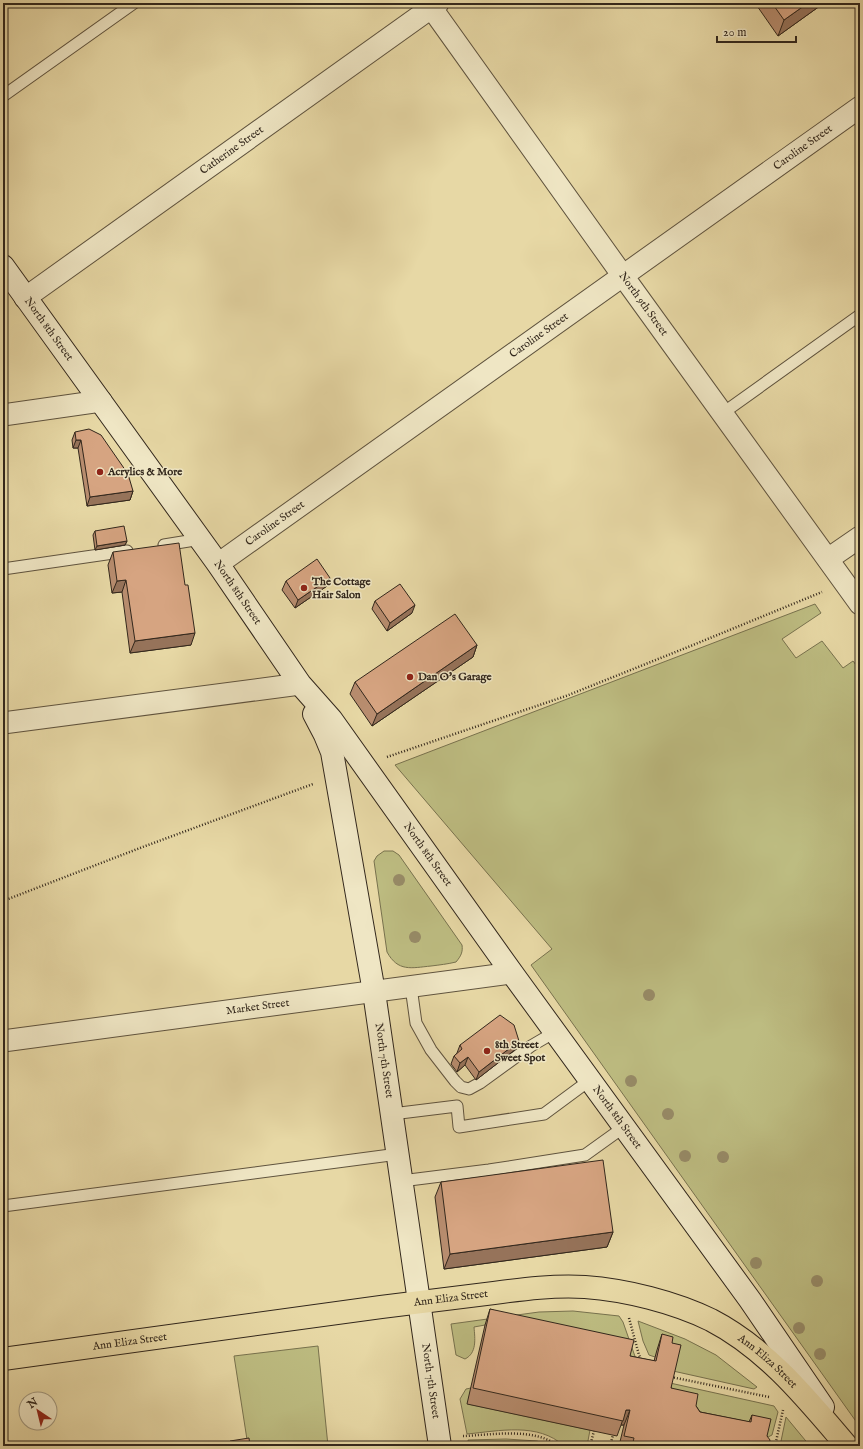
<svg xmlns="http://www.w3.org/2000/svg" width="863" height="1449" viewBox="0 0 863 1449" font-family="'IM FELL English',serif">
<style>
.green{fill:#bdbc81;stroke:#78724e}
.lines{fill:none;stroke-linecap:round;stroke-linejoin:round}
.lane-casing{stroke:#5f533e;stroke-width:13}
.street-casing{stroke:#5f533e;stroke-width:23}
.secondary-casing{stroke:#32271c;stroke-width:24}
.primary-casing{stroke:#32271c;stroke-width:24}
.path{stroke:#32271c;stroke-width:2.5;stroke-dasharray:1 2;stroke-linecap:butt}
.lane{stroke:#efe6c4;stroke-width:11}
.street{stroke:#efe6c4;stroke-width:21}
.secondary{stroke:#efe6c4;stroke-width:22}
.primary{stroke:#e7d8a5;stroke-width:22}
.tree{fill:#978b67}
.wall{fill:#b88d6f;stroke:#32271c}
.shaded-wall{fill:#96735a;stroke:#32271c}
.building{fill:#d6a481;stroke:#32271c}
.poi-dot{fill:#8f2418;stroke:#efe6c4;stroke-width:1.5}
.labels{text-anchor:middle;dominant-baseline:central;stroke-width:3;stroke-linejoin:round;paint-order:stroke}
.street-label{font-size:11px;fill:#32271c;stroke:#efe6c4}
.poi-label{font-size:11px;font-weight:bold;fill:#32271c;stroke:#efe6c4;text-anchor:start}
</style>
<rect width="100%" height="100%" fill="#e7d8a5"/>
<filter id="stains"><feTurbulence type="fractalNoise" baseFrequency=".005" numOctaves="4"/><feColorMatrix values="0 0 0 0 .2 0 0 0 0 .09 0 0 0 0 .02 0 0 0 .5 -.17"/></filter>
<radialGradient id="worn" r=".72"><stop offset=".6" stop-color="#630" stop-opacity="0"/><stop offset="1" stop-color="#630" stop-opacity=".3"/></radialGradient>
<g class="green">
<path d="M815 604 821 613 782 639 796 658 822 641 843 668 853 661 860 670V1427L531 965 552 949 395 765Z"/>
<path d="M384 851H393L399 855 462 945C463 952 461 956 456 962 448 964 439 965 431 966 411 968 398 972 387 952L374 861 377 856Z"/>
<path d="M573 1311 619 1316 623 1322 638 1365 485 1325 474 1327C475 1339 477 1353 465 1359L456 1355 451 1324 539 1312Z"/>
<path d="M638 1321 685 1339 716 1355 757 1387 754 1389 673 1371 655 1357 649 1355 643 1341Z"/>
<path d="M318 1346 328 1446H248L234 1356Z"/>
<path d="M670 1383 774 1406 778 1412 772 1435 768 1437 665 1404Z"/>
<path d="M471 1388 468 1404 590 1430 587 1446H564C538 1422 499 1431 467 1434L460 1399 466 1389Z"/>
<path d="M786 1417 810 1446H780Z"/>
<path d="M506 1439 537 1441 551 1446H469L468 1440Z"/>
</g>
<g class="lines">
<defs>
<g id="lane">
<path d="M3 96 134 3"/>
<path d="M723 413 860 315"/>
<path d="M164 545 201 539"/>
<path d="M3 569 127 551"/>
<path d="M411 987 416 1023 431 1050 455 1081 461 1087 469 1089 480 1083 531 1046 555 1032"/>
<path d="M392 1114 457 1106 459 1127 544 1114 590 1080"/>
<path d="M401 1181 489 1170 585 1155 624 1127"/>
<path d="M3 1206 398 1154"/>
</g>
<g id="street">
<path id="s1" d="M428 3 623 276 860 604"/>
<path id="s2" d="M25 298 438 3"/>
<path d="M3 415 101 401"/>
<path d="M828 559 860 537"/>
<path id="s3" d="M218 564 860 107"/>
<path d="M3 723 300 684"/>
<path id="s4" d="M3 1041 512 973"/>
</g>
<g id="secondary">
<path id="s5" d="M3 266 218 564 300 684 331 719 512 973 750 1300 823 1407"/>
<path id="s6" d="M314 714 325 735 332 752 374 992 440 1446"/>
</g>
<g id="primary">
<path id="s7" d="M3 1359C129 1342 255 1325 381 1307 419 1302 456 1298 494 1293 524 1289 555 1285 585 1287 626 1290 674 1302 711 1320 767 1349 807 1399 847 1446"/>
</g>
</defs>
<use href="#lane" class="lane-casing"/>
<use href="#street" class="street-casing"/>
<use href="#secondary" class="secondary-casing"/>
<use href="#primary" class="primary-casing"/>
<g class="path">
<path d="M387 757 566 696 693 645 822 592"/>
<path d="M3 901 140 848 313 784"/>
<path d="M629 1318 639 1355 642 1361"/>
<path d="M671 1377 769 1397"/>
<path d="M463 1436C491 1435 535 1427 558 1446"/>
<path d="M590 1446 594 1431"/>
<path d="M610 1446 613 1435"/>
<path d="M775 1446 783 1410"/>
</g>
<use href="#lane" class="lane"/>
<use href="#street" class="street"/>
<use href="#secondary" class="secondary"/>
<use href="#primary" class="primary"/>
</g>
<g class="tree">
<circle cx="399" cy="880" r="6"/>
<circle cx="415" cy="937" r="6"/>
<circle cx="649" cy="995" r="6"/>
<circle cx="631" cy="1081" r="6"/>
<circle cx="668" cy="1114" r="6"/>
<circle cx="685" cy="1156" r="6"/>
<circle cx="723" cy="1157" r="6"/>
<circle cx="756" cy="1263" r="6"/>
<circle cx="817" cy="1281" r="6"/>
<circle cx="799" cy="1328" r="6"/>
<circle cx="820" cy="1354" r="6"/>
</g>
<g class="wall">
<path d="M755 3H824L778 36Z"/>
<path d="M75 432 133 491 130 500 87 506 78 448H73L72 440Z"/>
<path d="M95 531 127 541 125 545 95 550 93 535Z"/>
<path d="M113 552 191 645 130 653 122 592 112 593 108 565Z"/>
<path d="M286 581 327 586 295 608 282 590Z"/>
<path d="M375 601 412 613 387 631 372 609Z"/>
<path d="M477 645 473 657 372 726 350 694 355 682Z"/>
<path d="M519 1041 516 1049 476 1080 465 1065 457 1072 451 1064 454 1056 457 1053 460 1045Z"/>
<path d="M441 1182 613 1232 607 1247 444 1269 435 1197Z"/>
<path d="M490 1309 630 1356 654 1361 657 1350 662 1334 672 1343 671 1388 696 1406 700 1412 749 1422 752 1415 767 1436 769 1446H619L624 1425H621L617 1436 467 1404 485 1325Z"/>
</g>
<g class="shaded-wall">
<path d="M808 3H824L778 36 784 20Z"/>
<path d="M76 440H81L78 448H73Z"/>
<path d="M133 491 130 500 87 506 90 497Z"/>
<path d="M127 541 125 545 95 550 97 546Z"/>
<path d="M330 578 327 586 295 608 298 600Z"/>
<path d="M126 580 122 592 112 593 117 581Z"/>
<path d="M415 605 412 613 387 631 390 623Z"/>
<path d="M195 633 191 645 130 653 135 641Z"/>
<path d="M477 645 473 657 372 726 377 714Z"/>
<path d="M519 1041 516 1049 476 1080 479 1072Z"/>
<path d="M468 1057 465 1065 457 1072 460 1063Z"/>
<path d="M613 1232 607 1247 444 1269 450 1254Z"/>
<path d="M626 1410H630L624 1425H621Z"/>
</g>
<g class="building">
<path d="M772 3H808L784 20Z"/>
<path d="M89 429 101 435 128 474 133 491 90 497 81 440H76L75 432Z"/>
<path d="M124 526 127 541 97 546 95 531Z"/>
<path d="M179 543 185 585H188L195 633 135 641 126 580 117 581 113 552Z"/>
<path d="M317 559 330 578 298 600 286 581Z"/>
<path d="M400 584 415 605 390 623 375 601Z"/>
<path d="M455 614 477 645 377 714 355 682Z"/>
<path d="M500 1015 514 1025 519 1041 479 1072 468 1057 460 1063 454 1056 462 1049 460 1045Z"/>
<path d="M603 1160 613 1232 450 1254 441 1182Z"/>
<path d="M490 1309 634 1340 630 1356 656 1361 662 1334 673 1337 672 1343 681 1345 671 1388 698 1394 696 1406 700 1412 751 1422 752 1415 771 1419 767 1436 770 1440 769 1445 768 1446H632L634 1438 624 1436 630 1410H626L623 1421 473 1388Z"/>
<path d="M249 1438 250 1446H228H230V1441Z"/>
</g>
<g class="poi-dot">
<circle cx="100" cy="472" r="4"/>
<circle cx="304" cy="588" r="4"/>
<circle cx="410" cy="677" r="4"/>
<circle cx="487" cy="1051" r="4"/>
</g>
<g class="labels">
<g class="street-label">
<text stroke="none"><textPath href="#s3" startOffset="718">Caroline Street</textPath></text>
<text stroke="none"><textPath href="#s2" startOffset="254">Catherine Street</textPath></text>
<text stroke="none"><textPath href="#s1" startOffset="370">North 9th Street</textPath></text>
<text stroke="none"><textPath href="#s5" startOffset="78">North 8th Street</textPath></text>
<text stroke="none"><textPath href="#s3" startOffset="394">Caroline Street</textPath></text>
<text stroke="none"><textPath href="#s3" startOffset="70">Caroline Street</textPath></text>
<text stroke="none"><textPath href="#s5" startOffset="402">North 8th Street</textPath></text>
<text stroke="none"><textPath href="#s5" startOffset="726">North 8th Street</textPath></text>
<text stroke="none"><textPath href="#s4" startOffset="257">Market Street</textPath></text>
<text stroke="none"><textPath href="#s6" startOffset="355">North 7th Street</textPath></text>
<text stroke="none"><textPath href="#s5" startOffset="1050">North 8th Street</textPath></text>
<text stroke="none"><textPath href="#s7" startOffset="452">Ann Eliza Street</textPath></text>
<text stroke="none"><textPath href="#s7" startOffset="128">Ann Eliza Street</textPath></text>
<text stroke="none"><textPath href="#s7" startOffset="788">Ann Eliza Street</textPath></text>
<text stroke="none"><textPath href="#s6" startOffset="679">North 7th Street</textPath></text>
</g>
<g class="poi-label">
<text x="108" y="472">Acrylics &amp; More</text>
<text x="312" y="582">The Cottage<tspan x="312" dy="13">Hair Salon</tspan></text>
<text x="418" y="677">Dan O's Garage</text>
<text x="495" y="1045">8th Street<tspan x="495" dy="13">Sweet Spot</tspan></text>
</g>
</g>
<rect width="863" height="1449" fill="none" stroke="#e7d8a5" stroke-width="16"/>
<rect x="4" y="4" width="855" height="1441" fill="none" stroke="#32271c" stroke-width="2"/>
<rect x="8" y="8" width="847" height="1433" fill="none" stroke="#32271c"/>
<g transform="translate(38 1411) rotate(325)"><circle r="19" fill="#efe6c4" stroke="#a39a81"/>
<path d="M0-3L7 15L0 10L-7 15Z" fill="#8f2418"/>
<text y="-6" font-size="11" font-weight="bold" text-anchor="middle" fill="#32271c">N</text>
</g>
<path d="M717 36v6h79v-6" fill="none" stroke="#32271c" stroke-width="2"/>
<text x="723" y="36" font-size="12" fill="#32271c" stroke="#efe6c4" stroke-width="3" paint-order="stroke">20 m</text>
<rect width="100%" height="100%" filter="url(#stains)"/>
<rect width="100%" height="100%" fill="url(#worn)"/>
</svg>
